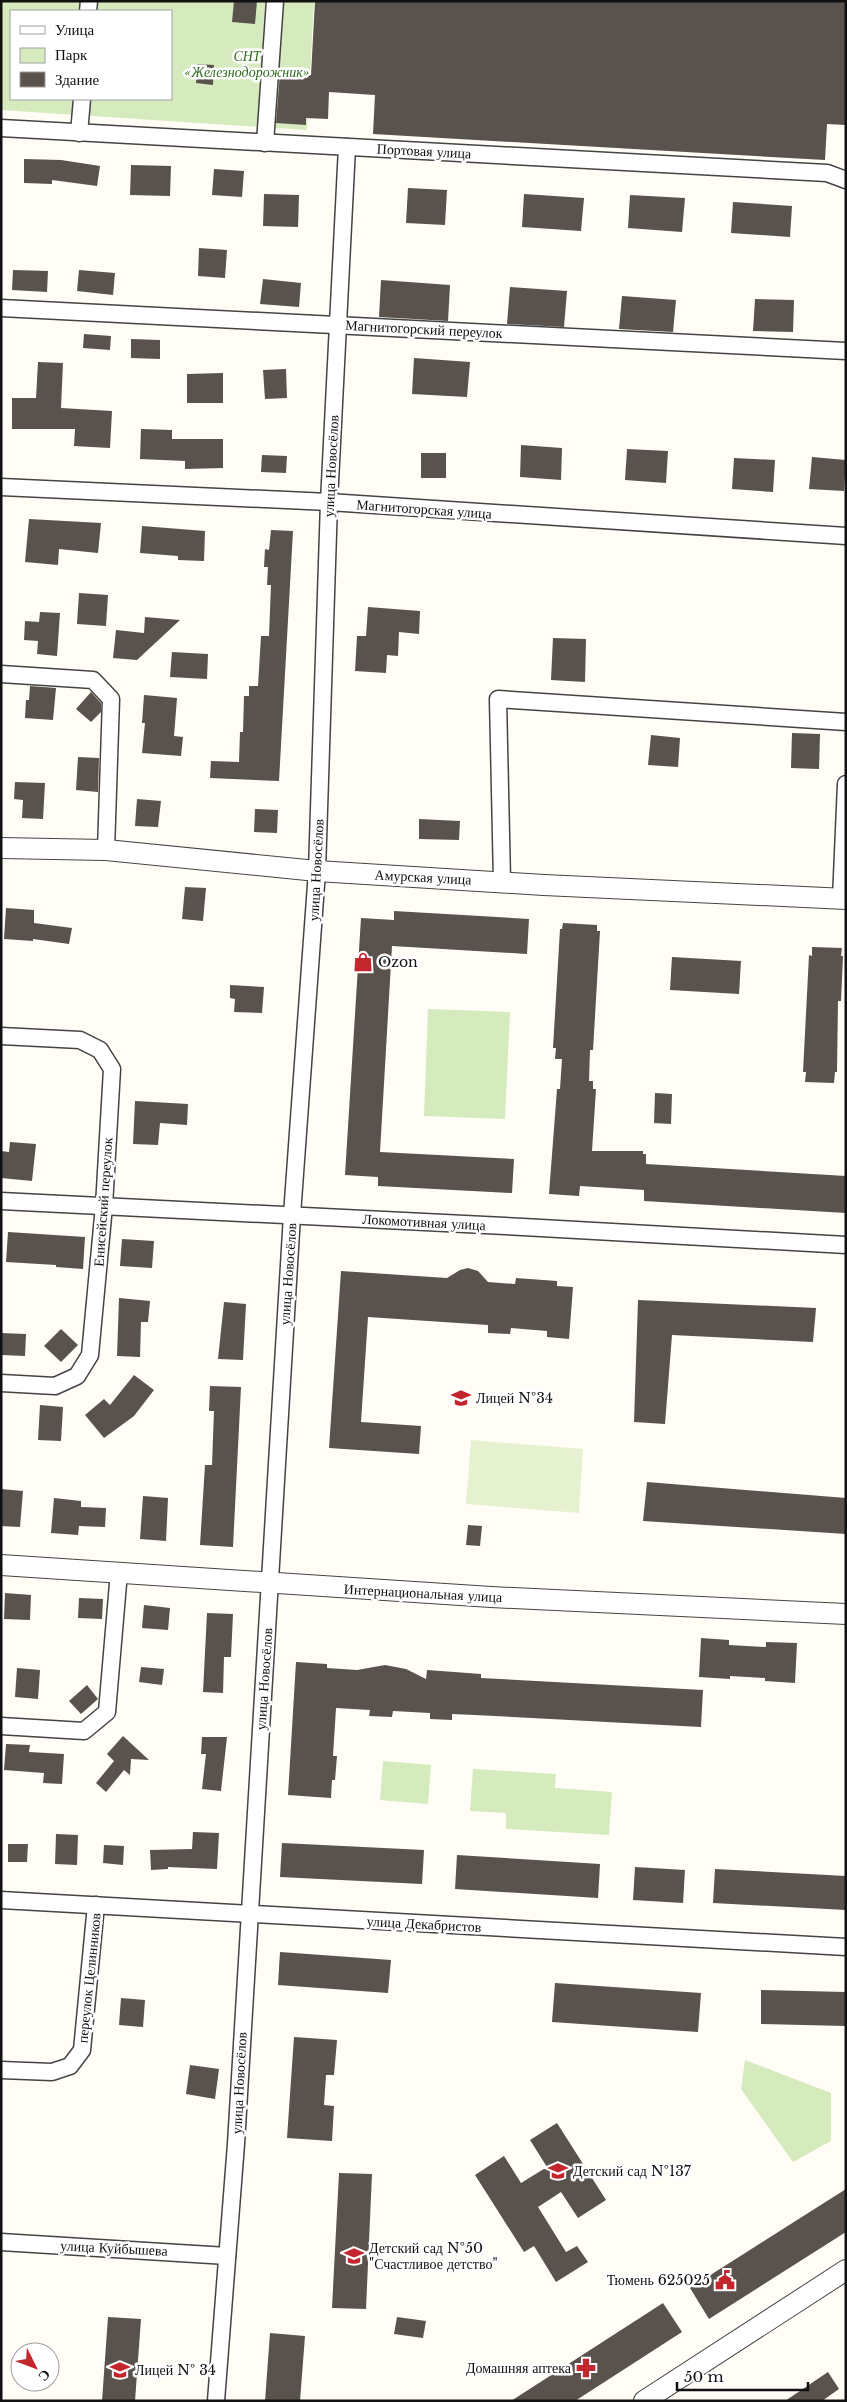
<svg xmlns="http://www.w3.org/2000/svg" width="847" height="2402" viewBox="0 0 847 2402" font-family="'Libre Baskerville',serif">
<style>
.green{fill:#d5ebbd;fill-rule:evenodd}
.pitch{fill:#e6f2cf}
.building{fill:#5a524d}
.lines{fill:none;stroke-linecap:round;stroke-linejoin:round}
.minor-casing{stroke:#444;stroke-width:19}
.tertiary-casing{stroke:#444;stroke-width:22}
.minor{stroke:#fff;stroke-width:16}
.tertiary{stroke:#fff;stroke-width:20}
.labels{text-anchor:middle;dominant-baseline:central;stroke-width:5;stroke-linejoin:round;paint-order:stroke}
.park-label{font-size:14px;font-style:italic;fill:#2f6b1f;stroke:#fff}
.street-label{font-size:14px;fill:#111;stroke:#fff}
.poi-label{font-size:14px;fill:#111;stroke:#fff;text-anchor:start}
</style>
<rect width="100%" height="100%" fill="#fffdf5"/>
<g class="green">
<path d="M1 1H314L307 130 1 110ZM11 11H171V99H11Z"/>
<path d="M428 1009 510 1012 505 1119 424 1116Z"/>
<path d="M383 1761 431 1765 428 1804 380 1800Z"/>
<path d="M473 1769 556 1774 555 1788 612 1792 609 1835 506 1829V1813L470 1811Z"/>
<path d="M745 2060 831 2093V2141L793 2162 741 2089Z"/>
</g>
<path class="pitch" d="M471 1440 583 1449 579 1513 466 1504Z"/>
<g class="building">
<path d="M234 1H257L255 24 232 22Z"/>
<path d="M315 1H846V125L827 124 825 160 373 134 375 95 329 92 328 119 306 118V125L276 123 280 73 311 75Z"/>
<path d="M197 64 214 65 213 85 196 83Z"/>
<path d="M24 159 61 160 100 166 97 186 52 180V184L24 183Z"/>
<path d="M131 165 171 166 170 196 130 195Z"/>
<path d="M214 169 244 171 242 197 212 195Z"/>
<path d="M408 188 447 190 445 225 406 223Z"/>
<path d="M264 194 299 195 298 227 263 226Z"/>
<path d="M524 194 584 198 581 231 522 227Z"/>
<path d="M630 195 685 198 682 232 628 228Z"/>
<path d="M733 202 792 206 790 237 731 233Z"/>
<path d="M199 248 227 250 225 278 198 276Z"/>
<path d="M13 270 48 271 47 292 12 290Z"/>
<path d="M79 270 115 273 113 295 77 291Z"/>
<path d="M263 279 301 283 299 307 260 304Z"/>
<path d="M381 280 450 285 448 321 379 317Z"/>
<path d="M510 287 567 291 564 327 507 324Z"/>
<path d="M622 296 676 300 673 332 619 329Z"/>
<path d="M755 299 794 300 793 332 753 331Z"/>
<path d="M84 334 111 336 110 350 83 348Z"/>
<path d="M131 339 160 340V359L131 358Z"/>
<path d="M414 358 470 362 467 397 412 394Z"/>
<path d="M38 362 63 363 61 408 112 411 110 448 74 446 75 429H12V398H36Z"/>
<path d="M286 369 287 398 265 399 263 370Z"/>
<path d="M223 373V403H187V374Z"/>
<path d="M141 429 172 430V439H223V468L185 469V461L140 459Z"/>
<path d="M521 445 562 448 561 480 520 477Z"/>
<path d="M627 449 668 451 666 483 625 480Z"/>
<rect x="421" y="453" width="25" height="25"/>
<path d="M262 455 287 456 286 473 261 472Z"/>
<path d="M812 457 846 460 844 491 809 489Z"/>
<path d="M734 458 775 460 773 492 732 489Z"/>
<path d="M29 519 101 523 98 553 59 549 58 565 25 562Z"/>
<path d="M142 526 205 531 204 561 178 560V556L140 553Z"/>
<path d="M271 530 293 531 279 781 210 778 211 761 239 762 240 732H243L244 696H249V686H258L261 636H269L271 585H267L268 567H264L265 549 269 550Z"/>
<path d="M79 593 108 595 106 626 77 624Z"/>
<path d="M368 607 420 611 419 634 399 632 398 656 387 655 386 673 355 671 357 636H366Z"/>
<path d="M40 612 60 613 57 656 37 654 38 641 24 640 25 621 39 622Z"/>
<path d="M145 617 180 620 137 660 113 658 116 630 144 633Z"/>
<path d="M553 638 586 639 585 682 551 680Z"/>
<path d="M172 652 208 654 207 679 170 677Z"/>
<path d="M30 686 56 688 53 720 25 718 26 700H29Z"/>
<path d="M91 692 101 703V712L91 722 76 709Z"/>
<path d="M144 695 177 698 174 736 183 737 181 756 142 753 145 723H142Z"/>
<path d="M792 733 820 734 819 769 791 768Z"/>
<path d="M651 735 680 738 678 767 648 765Z"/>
<path d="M78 757 99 758 98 792 76 790Z"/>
<path d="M15 782 45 783 43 819 22 818 23 800 14 799Z"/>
<path d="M137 799 161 801 158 827 135 826Z"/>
<path d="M255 809 278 810 277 833 254 832Z"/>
<path d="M419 819 460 821 459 840 419 839Z"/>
<path d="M185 887 206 888 203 921 182 919Z"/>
<path d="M6 908 34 910V923L72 928 69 944 33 939V941L4 939Z"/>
<path d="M394 911 529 919 527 954 392 946 380 1152 514 1159 512 1193 378 1186V1177L345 1175 361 918 394 920Z"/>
<path d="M563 923 597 925V931H600L593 1050H590L589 1081H593V1089H596L592 1151H643V1154H646V1164L846 1176V1213L644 1201V1190L580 1186 579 1196 549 1194 557 1089H560L562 1059H555L556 1048H553L560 929H562Z"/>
<path d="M812 947 842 948 841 956H843L841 1001H838L837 1072H835L834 1083 805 1082 806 1072H803L809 955 812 956Z"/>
<path d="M672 957 741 961 739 994 670 990Z"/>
<path d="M230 985 264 987 262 1013 234 1012 235 999 230 998Z"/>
<path d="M655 1093 672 1094 671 1124 654 1123Z"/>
<path d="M135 1101 188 1104 187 1125 160 1123 158 1145 133 1144Z"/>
<path d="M10 1142 36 1144 32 1181 1 1178V1151L9 1152Z"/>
<path d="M8 1232 85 1237 83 1269 56 1267V1265L6 1262Z"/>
<path d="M122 1239 154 1241 152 1268 120 1266Z"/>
<path d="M468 1268 478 1271 488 1282 515 1284 516 1278 557 1281V1286L573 1287 569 1339 547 1337V1331L511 1328 510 1334 488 1333V1325L368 1317 361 1422 421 1426 419 1454 329 1448 341 1271 447 1278 460 1270Z"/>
<path d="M119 1298 150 1301 148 1322H141L140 1357 117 1356Z"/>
<path d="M638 1300 816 1308 813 1342 672 1335 665 1424 634 1422Z"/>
<path d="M224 1302 246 1304 243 1360 218 1359Z"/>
<path d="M61 1329 78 1345 61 1362 44 1346Z"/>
<path d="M1 1333 26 1334 25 1356 1 1355Z"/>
<path d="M134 1375 154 1390 134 1416 104 1438 85 1415 104 1399 110 1405Z"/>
<path d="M210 1386 241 1387 233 1547 200 1545 205 1465H212L214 1411H209Z"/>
<path d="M40 1405 63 1407 61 1441 38 1440Z"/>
<path d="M647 1482 846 1498V1534L643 1521Z"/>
<path d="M1 1489 23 1491 20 1527 1 1526Z"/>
<path d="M143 1496 168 1498 166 1541 140 1539Z"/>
<path d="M54 1498 81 1501V1507L106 1508 105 1527 79 1526 78 1535 51 1533Z"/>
<path d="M468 1525 482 1526 480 1546 466 1545Z"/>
<path d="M5 1593 31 1595 30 1620 4 1619Z"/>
<path d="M79 1598 103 1599 102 1619 78 1618Z"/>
<path d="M144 1605 170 1608 168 1630 142 1628Z"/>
<path d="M207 1613 233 1614 231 1657H224L223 1693 203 1692Z"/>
<path d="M701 1638 729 1640V1645L766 1647V1642L797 1643 795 1683 765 1681V1678L730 1676V1679L699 1677Z"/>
<path d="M296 1662 327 1664V1668L357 1670 385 1665 406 1669 426 1679 427 1670 481 1674V1678L703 1690 701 1727 475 1715 452 1714V1720L430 1719V1713L393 1711 392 1717 369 1716 370 1710 336 1708 333 1756H337L335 1780H332L331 1798 288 1795Z"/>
<path d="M141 1667 164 1669 162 1685 139 1682Z"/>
<path d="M17 1668 40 1670 38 1699 15 1697Z"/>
<path d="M87 1685 98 1699 81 1714 69 1701Z"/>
<path d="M123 1736 149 1760 131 1759 130 1775 124 1770 106 1792 96 1783 114 1761 107 1754Z"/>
<path d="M202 1737H227L221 1791 202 1789 206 1754H201Z"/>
<path d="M6 1744 30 1745 29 1752 64 1754 62 1784 43 1783 44 1773 4 1770Z"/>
<path d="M193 1832 219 1833 217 1869 168 1867V1869L151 1870 150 1850 192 1849Z"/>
<path d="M56 1834 78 1835 77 1865 55 1864Z"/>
<path d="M282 1843 424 1850 422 1884 280 1877Z"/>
<path d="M8 1844H28L27 1862H8Z"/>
<path d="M104 1845 124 1846 123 1865 103 1863Z"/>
<path d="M457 1855 600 1864 598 1898 455 1889Z"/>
<path d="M635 1867 685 1870 683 1903 633 1900Z"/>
<path d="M715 1869 846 1876V1910L713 1903Z"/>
<path d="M280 1952 391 1960 388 1993 278 1985Z"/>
<path d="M555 1983 701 1993 698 2032 552 2022Z"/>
<path d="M761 1990 846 1992V2026L761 2024Z"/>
<path d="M121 1998 145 2000 143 2027 119 2025Z"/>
<path d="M294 2037 337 2040 334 2075H326L324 2105 334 2106 332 2141 287 2138Z"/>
<path d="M190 2065 219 2069 215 2099 186 2094Z"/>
<path d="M557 2123 606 2200 578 2218 561 2192 538 2207 566 2252 577 2246 588 2262 556 2282 534 2246 524 2252 475 2175 504 2156 521 2183 547 2167 530 2140Z"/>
<path d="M339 2173 372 2174 366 2309 332 2308Z"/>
<path d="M846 2189V2232L709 2319 690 2288Z"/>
<path d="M663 2303 682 2332 575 2401H511Z"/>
<path d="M108 2317 141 2319 135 2401H102Z"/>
<path d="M397 2317 426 2321 423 2338 394 2334Z"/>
<path d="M270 2333 305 2336 300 2401H265Z"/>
<path d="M828 2372 839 2389 822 2401H785Z"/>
</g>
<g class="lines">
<defs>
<g id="minor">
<path d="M88 11 89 1"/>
<path d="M1 128 827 173 846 180"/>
<path d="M79 133 82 99"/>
<path d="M265 143 275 1"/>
<path d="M1 308 846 351"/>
<path d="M1 487 329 502 846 536"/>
<path d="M1 674 93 680 111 699 106 850"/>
<path d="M502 881 498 699 846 722"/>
<path d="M841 899 846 784"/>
<path d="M1 1036 80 1040 100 1050 112 1069 104 1206 90 1355 77 1376 55 1386 1 1383"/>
<path d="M1 1201 523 1227 846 1245"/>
<path d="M1 1726 84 1731 107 1712 119 1572"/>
<path d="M1 1900 846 1947"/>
<path d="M1 2070 52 2072 70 2066 82 2050 96 1905"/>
<path d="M1 2242 227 2256"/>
<path d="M216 2401 236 2144 292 1215 317 871 329 502 347 147"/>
</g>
<g id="tertiary">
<path d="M1 848 106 850 317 871 544 885 846 899"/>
<path d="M1 1565 491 1597 846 1614"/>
<path d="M644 2401 846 2270"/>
</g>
</defs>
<use href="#minor" class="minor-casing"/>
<use href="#tertiary" class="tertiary-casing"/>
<use href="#minor" class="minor"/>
<use href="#tertiary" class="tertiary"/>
</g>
<defs>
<symbol id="shop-bare" viewBox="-9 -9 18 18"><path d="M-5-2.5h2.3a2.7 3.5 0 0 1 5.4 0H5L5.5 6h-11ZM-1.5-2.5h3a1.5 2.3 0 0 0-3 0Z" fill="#c4262e" stroke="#fff" stroke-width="2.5" paint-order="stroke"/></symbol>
<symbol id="school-bare" viewBox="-9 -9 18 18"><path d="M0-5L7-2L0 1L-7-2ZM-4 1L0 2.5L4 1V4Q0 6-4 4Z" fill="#c4262e" stroke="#fff" stroke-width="2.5" paint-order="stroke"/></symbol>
<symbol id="civic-bare" viewBox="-9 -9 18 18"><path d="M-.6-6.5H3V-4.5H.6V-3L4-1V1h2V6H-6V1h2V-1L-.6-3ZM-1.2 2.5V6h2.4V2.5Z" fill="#c4262e" stroke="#fff" stroke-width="2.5" paint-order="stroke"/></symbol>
<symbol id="pharmacy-bare" viewBox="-9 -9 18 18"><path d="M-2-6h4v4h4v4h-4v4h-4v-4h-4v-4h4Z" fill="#c4262e" stroke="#fff" stroke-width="2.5" paint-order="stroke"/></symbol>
</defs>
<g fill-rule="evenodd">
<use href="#shop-bare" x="349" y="948" width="28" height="28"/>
<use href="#school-bare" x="447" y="1384" width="28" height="28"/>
<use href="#school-bare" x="544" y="2157" width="28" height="28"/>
<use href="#school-bare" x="340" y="2242" width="28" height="28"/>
<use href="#civic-bare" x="711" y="2266" width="28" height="28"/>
<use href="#pharmacy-bare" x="572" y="2354" width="28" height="28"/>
<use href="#school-bare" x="106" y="2356" width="28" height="28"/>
</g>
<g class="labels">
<g class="park-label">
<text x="247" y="56">СНТ<tspan x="247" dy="16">«Железнодорожник»</tspan></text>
</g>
<g class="street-label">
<text transform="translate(424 151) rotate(3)">Портовая улица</text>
<text transform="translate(424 329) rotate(3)">Магнитогорский переулок</text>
<text transform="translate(331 466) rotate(-87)">улица Новосёлов</text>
<text transform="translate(424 509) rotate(4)">Магнитогорская улица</text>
<text transform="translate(316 870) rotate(-87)">улица Новосёлов</text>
<text transform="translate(423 877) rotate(3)">Амурская улица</text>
<text transform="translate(103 1202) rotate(-86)">Енисейский переулок</text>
<text transform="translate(424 1222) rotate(3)">Локомотивная улица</text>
<text transform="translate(288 1274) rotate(-86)">улица Новосёлов</text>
<text transform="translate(423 1593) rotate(3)">Интернациональная улица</text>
<text transform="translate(264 1679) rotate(-86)">улица Новосёлов</text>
<text transform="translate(424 1924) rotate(3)">улица Декабристов</text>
<text transform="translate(89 1978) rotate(-84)">переулок Целинников</text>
<text transform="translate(239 2083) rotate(-87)">улица Новосёлов</text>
<text transform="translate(114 2248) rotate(3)">улица Куйбышева</text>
</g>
<g class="poi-label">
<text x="378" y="962">Ozon</text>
<text x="476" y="1398">Лицей №34</text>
<text x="573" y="2171">Детский сад №137</text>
<text x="369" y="2248">Детский сад №50<tspan x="369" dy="16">"Счастливое детство"</tspan></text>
<text x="710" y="2280" text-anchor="end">Тюмень 625025</text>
<text x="571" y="2368" text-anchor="end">Домашняя аптека</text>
<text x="135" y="2370">Лицей № 34</text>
</g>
</g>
<rect width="847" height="2402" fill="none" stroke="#111111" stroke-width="5"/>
<rect x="10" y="10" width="162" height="90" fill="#ffffff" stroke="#a0a0a0"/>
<rect x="20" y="26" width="25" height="8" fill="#ffffff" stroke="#a0a0a0"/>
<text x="55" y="35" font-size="15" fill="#111111">Улица</text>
<rect x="20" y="48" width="25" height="15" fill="#d5ebbd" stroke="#a0a0a0"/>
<text x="55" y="60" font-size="15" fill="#111111">Парк</text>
<rect x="20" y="72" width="25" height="15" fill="#5a524d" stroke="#a0a0a0"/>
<text x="55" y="85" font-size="15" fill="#111111">Здание</text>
<g transform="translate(35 2367) rotate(132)"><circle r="24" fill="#ffffff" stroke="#a0a0a0"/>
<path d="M0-4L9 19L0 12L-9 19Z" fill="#c4262e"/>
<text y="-8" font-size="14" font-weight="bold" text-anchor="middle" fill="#111111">С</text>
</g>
<path d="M677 2382v8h131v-8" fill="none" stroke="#111111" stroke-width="2.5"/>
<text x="684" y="2382" font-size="15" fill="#111111" stroke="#ffffff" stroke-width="4" paint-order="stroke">50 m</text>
</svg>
